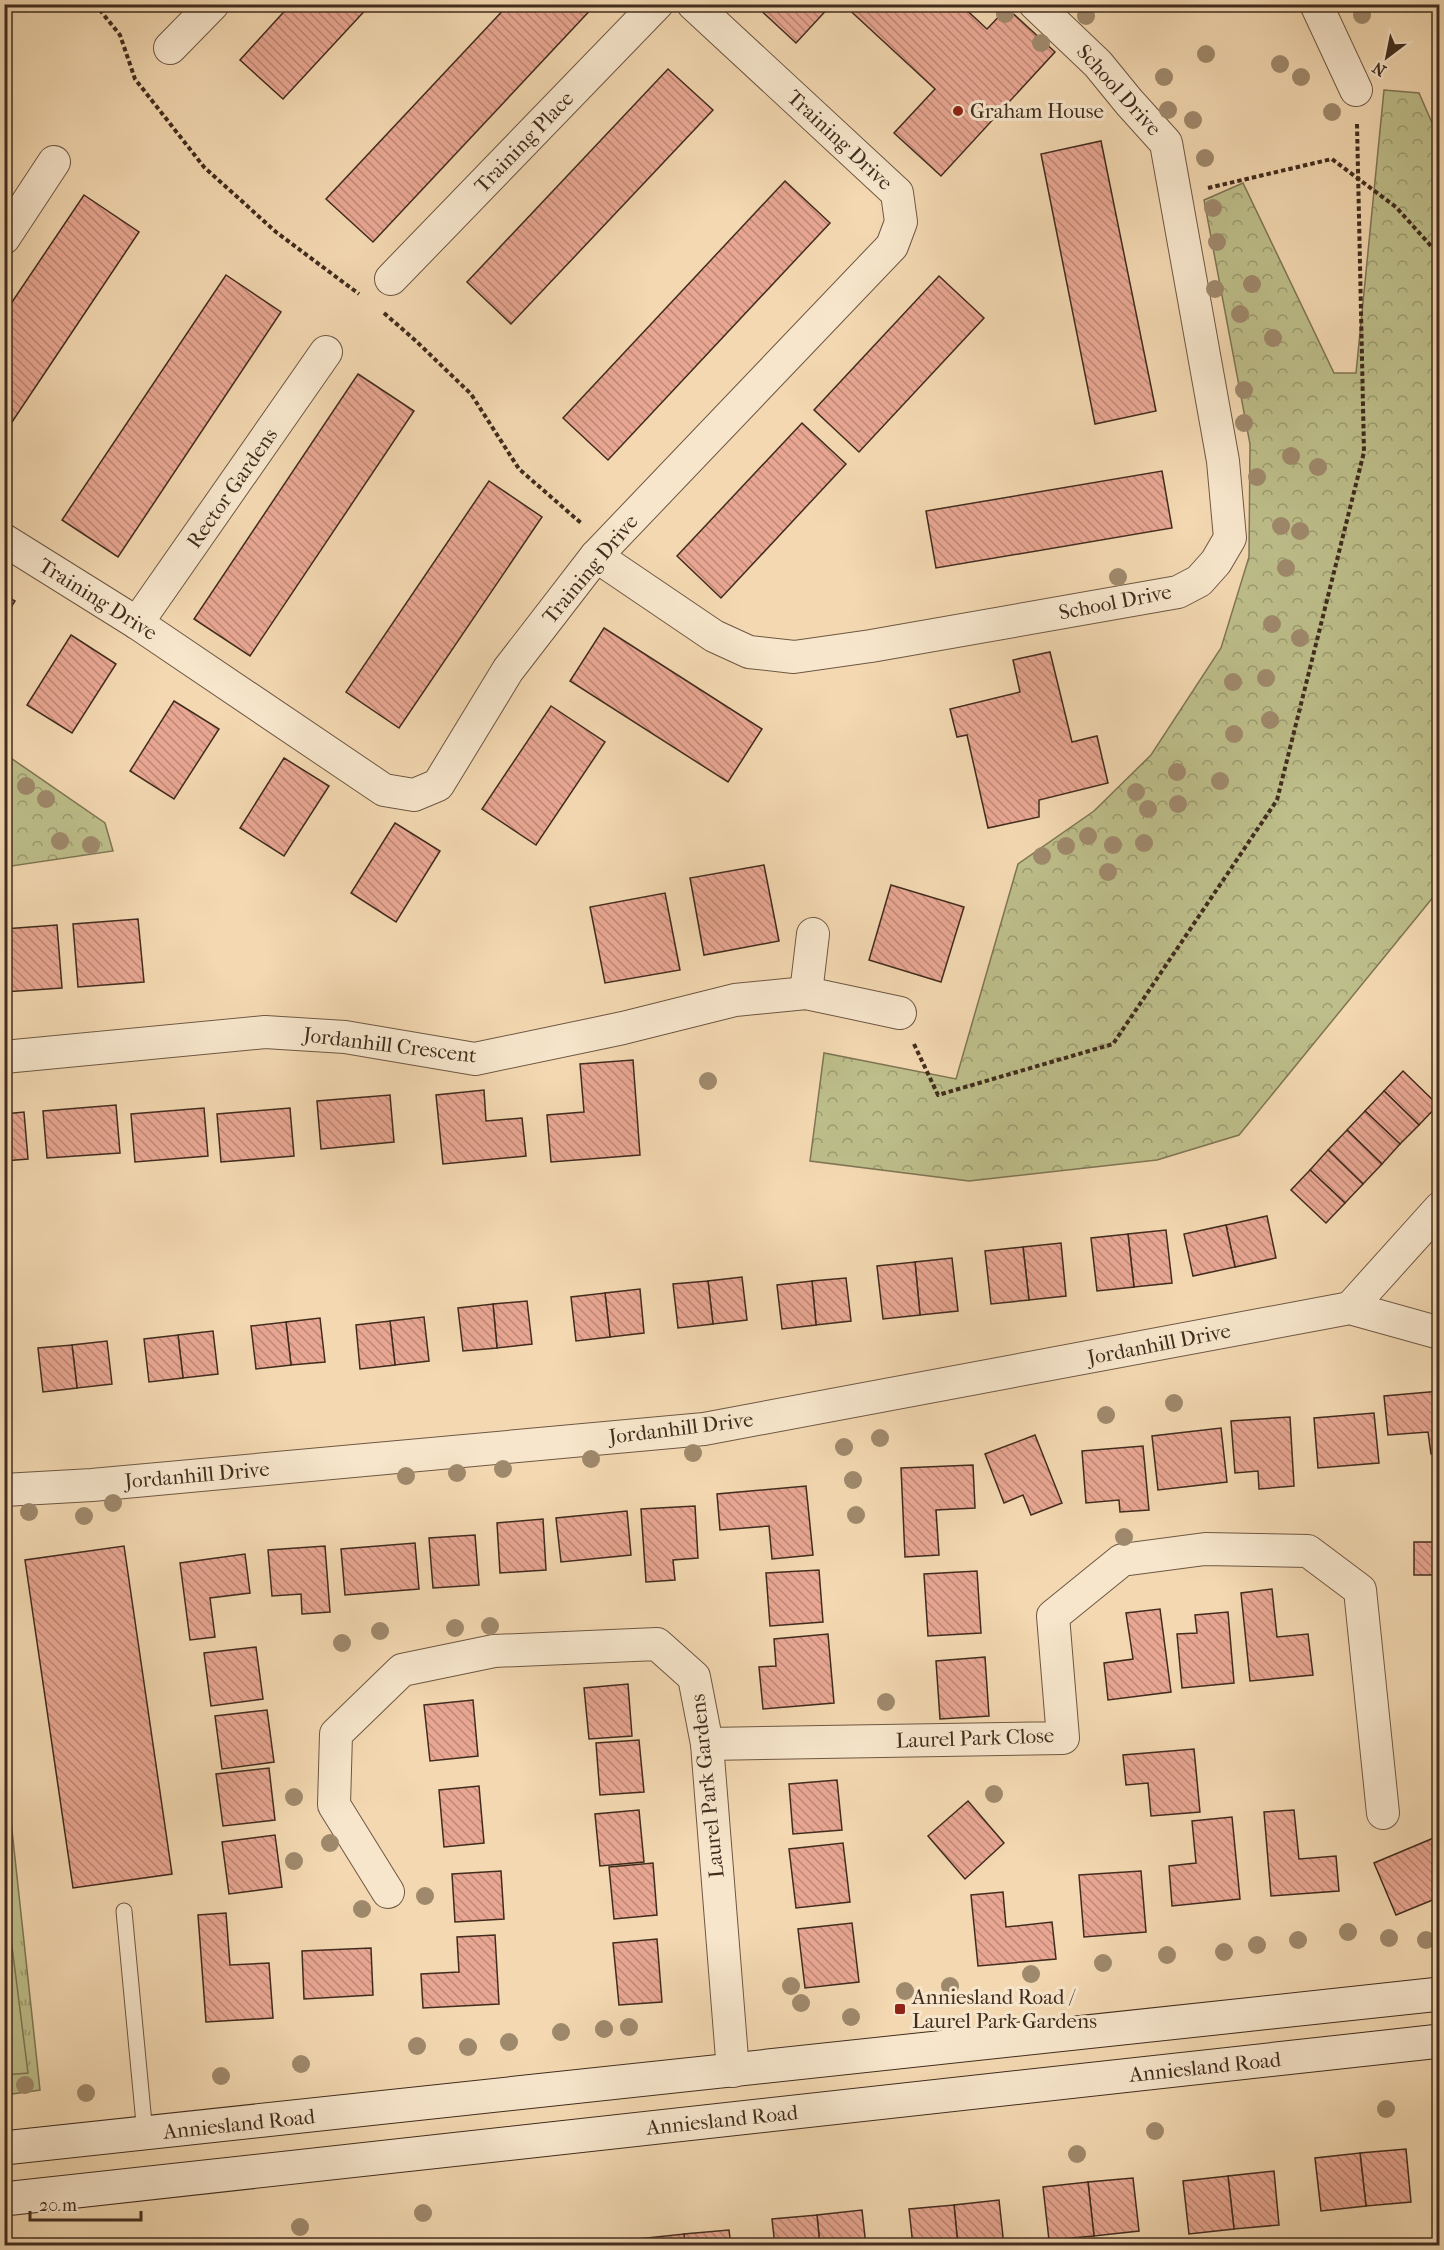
<svg xmlns="http://www.w3.org/2000/svg" width="1444" height="2250" viewBox="0 0 1444 2250" font-family="'IM FELL French Canon',serif">
<style>
.forest{fill:url(#forest-crowns);stroke:#7f7554;stroke-width:1.5}
.park{fill:url(#park-tufts);stroke:#7f7554;stroke-width:1.5}
.pitch{fill:#bdbe8a;stroke:#7f7554;stroke-width:1.5}
.building{fill:url(#building-back-hatch);stroke:#412c1e;stroke-width:1.5}
.lines{fill:none;stroke-linecap:round;stroke-linejoin:round}
.lane-casing{stroke:#6e5743;stroke-width:17}
.street-casing{stroke:#6e5743;stroke-width:34}
.secondary-casing{stroke:#412c1e;stroke-width:35}
.path{stroke:#412c1e;stroke-width:4;stroke-dasharray:4.5 3;stroke-linecap:butt}
.lane{stroke:#f7e6cc;stroke-width:15}
.street{stroke:#f7e6cc;stroke-width:32}
.secondary{stroke:#f7e6cc;stroke-width:33}
.tree{fill:#9f896c}
.poi-dot{fill:#8f2418;stroke:#f7e6cc;stroke-width:2}
.labels{text-anchor:middle;dominant-baseline:central;stroke-width:6;stroke-linejoin:round;paint-order:stroke}
.street-label{font-size:21px;fill:#412c1e;stroke:#f7e6cc}
.poi-label{font-size:21px;fill:#412c1e;stroke:#f7e6cc;text-anchor:start}
</style>
<defs>
<pattern id="forest-crowns" width="20" height="18" patternUnits="userSpaceOnUse" patternTransform="scale(1.5)"><rect width="20" height="18" fill="#bdbe8a"/><path d="M2 6a3 3 0 1 1 6 0M12 15a3 3 0 1 1 6 0" fill="none" stroke="#9b9b70"/></pattern>
<pattern id="park-tufts" width="24" height="20" patternUnits="userSpaceOnUse" patternTransform="scale(1.5)"><rect width="24" height="20" fill="#bdbe8a"/><path d="M3 7l-1-3M5 7V3M7 7l1-3M15 17l-1-3M17 17v-4M19 17l1-3" fill="none" stroke="#9b9b70"/></pattern>
<pattern id="building-back-hatch" width="6" height="6" patternUnits="userSpaceOnUse" patternTransform="scale(1.5)"><rect width="6" height="6" fill="#e9a793"/><path d="M-1 5l2 2M0 0l6 6M5-1l2 2" fill="none" stroke="#be8877"/></pattern>
</defs>
<rect width="100%" height="100%" fill="#f3d8b1"/>
<filter id="stains"><feTurbulence type="fractalNoise" baseFrequency=".00333" numOctaves="4"/><feColorMatrix values="0 0 0 0 .2 0 0 0 0 .09 0 0 0 0 .02 0 0 0 .5 -.17"/></filter>
<radialGradient id="worn" r=".72"><stop offset=".6" stop-color="#630" stop-opacity="0"/><stop offset="1" stop-color="#630" stop-opacity=".3"/></radialGradient>
<g class="forest">
<path d="M1384 90 1419 93 1439 139V890L1239 1135 1157 1160 969 1181 810 1161 824 1053 956 1079 1018 864 1094 811 1151 755 1221 648 1249 557 1250 444 1204 200 1243 183 1334 373H1356Z"/>
<path d="M5 754 105 823 113 851 5 867Z"/>
</g>
<path class="park" d="M4 1756 40 2090 5 2095H4Z"/>
<path class="pitch" d="M4 1883 28 2073 5 2075H4Z"/>
<g class="building">
<path d="M291 4H371L283 99 240 60Z"/>
<path d="M509 4H596L373 242 326 199Z"/>
<path d="M754 4H832L796 43Z"/>
<path d="M843 4H960L987 29 1007 8 1055 52 941 176 894 133 935 89Z"/>
<path d="M668 69 713 110 511 324 467 282Z"/>
<path d="M1101 141 1156 411 1095 424 1041 154Z"/>
<path d="M785 181 830 223 608 460 563 418Z"/>
<path d="M84 195 139 232 4 434V314Z"/>
<path d="M226 275 281 312 118 557 62 520Z"/>
<path d="M939 276 984 318 859 452 814 410Z"/>
<path d="M358 374 414 411 250 656 194 619Z"/>
<path d="M802 423 846 464 721 598 677 556Z"/>
<path d="M1162 471 1172 528 936 568 926 511Z"/>
<path d="M489 481 542 517 399 728 346 692Z"/>
<path d="M4 595 15 601 4 618Z"/>
<path d="M604 628 762 729 728 782 570 681Z"/>
<path d="M71 635 116 664 72 733 27 705Z"/>
<path d="M1050 652 1072 742 1097 736 1108 783 1039 800V817L988 828 967 735 957 737 950 709 1020 692 1013 660Z"/>
<path d="M174 701 219 729 174 799 130 771Z"/>
<path d="M551 706 605 742 536 845 482 809Z"/>
<path d="M284 758 329 786 284 856 240 828Z"/>
<path d="M395 823 440 851 396 922 351 893Z"/>
<path d="M764 865 779 941 704 955 690 878Z"/>
<path d="M891 885 964 907 941 982 869 960Z"/>
<path d="M665 893 680 970 605 983 590 907Z"/>
<path d="M138 919 144 982 78 987 73 924Z"/>
<path d="M57 925 62 988 4 992V929Z"/>
<path d="M633 1060 640 1155 551 1162 547 1115 584 1112 580 1064Z"/>
<path d="M1403 1071 1438 1105 1419 1125 1384 1091Z"/>
<path d="M484 1090 486 1121 522 1118 526 1156 443 1164 436 1095Z"/>
<path d="M1384 1091 1419 1125 1400 1144 1365 1111Z"/>
<path d="M390 1095 394 1142 321 1149 317 1101Z"/>
<path d="M116 1105 120 1153 47 1158 43 1111Z"/>
<path d="M204 1108 208 1156 135 1162 131 1114Z"/>
<path d="M290 1108 294 1156 221 1162 217 1114Z"/>
<path d="M1365 1111 1400 1144 1382 1164 1347 1130Z"/>
<path d="M24 1112 28 1159 4 1161V1114Z"/>
<path d="M1347 1130 1382 1164 1363 1184 1328 1150Z"/>
<path d="M1328 1150 1363 1184 1345 1203 1310 1170Z"/>
<path d="M1310 1170 1345 1203 1326 1223 1291 1190Z"/>
<path d="M1267 1216 1276 1258 1235 1267 1226 1225Z"/>
<path d="M1226 1225 1235 1267 1193 1276 1184 1234Z"/>
<path d="M1166 1230 1172 1283 1134 1287 1128 1234Z"/>
<path d="M1128 1234 1134 1287 1097 1291 1091 1238Z"/>
<path d="M1061 1243 1066 1296 1029 1300 1023 1247Z"/>
<path d="M1023 1247 1029 1300 991 1304 985 1251Z"/>
<path d="M952 1258 958 1311 920 1315 915 1262Z"/>
<path d="M915 1262 920 1315 883 1319 877 1266Z"/>
<path d="M742 1277 747 1320 713 1324 708 1281Z"/>
<path d="M846 1278 851 1321 816 1325 812 1281Z"/>
<path d="M708 1281 713 1324 678 1328 673 1284Z"/>
<path d="M812 1281 816 1325 782 1329 777 1285Z"/>
<path d="M640 1289 644 1333 610 1337 605 1293Z"/>
<path d="M605 1293 610 1337 576 1341 571 1297Z"/>
<path d="M527 1301 532 1344 497 1348 493 1304Z"/>
<path d="M493 1304 497 1348 463 1351 458 1308Z"/>
<path d="M424 1317 429 1361 395 1365 390 1321Z"/>
<path d="M320 1318 325 1362 291 1365 286 1322Z"/>
<path d="M390 1321 395 1365 360 1369 356 1325Z"/>
<path d="M286 1322 291 1365 256 1369 251 1326Z"/>
<path d="M213 1331 218 1374 183 1378 178 1335Z"/>
<path d="M178 1335 183 1378 149 1382 144 1339Z"/>
<path d="M107 1341 112 1384 77 1388 72 1345Z"/>
<path d="M72 1345 77 1388 43 1392 38 1348Z"/>
<path d="M1440 1391V1453L1431 1454 1428 1432 1388 1435 1384 1396Z"/>
<path d="M1374 1413 1379 1463 1318 1468 1314 1418Z"/>
<path d="M1290 1417 1294 1486 1259 1489 1258 1471 1235 1473 1231 1421Z"/>
<path d="M1221 1428 1227 1482 1158 1490 1152 1436Z"/>
<path d="M1035 1435 1062 1503 1031 1515 1023 1495 1004 1503 985 1454Z"/>
<path d="M1143 1446 1149 1510 1120 1512 1119 1500 1086 1503 1082 1451Z"/>
<path d="M973 1465 975 1508 936 1510 939 1555 905 1557 901 1468Z"/>
<path d="M806 1486 813 1555 772 1559 769 1526 720 1530 717 1494Z"/>
<path d="M695 1506 698 1558 673 1560 675 1580 646 1582 641 1509Z"/>
<path d="M627 1511 631 1555 561 1562 556 1518Z"/>
<path d="M543 1519 546 1570 500 1573 497 1523Z"/>
<path d="M475 1535 479 1585 433 1588 429 1538Z"/>
<path d="M1414 1542H1440V1597H1433V1575H1414Z"/>
<path d="M415 1543 419 1589 345 1595 341 1549Z"/>
<path d="M124 1546 172 1874 73 1888 25 1560Z"/>
<path d="M325 1546 330 1612 302 1614 301 1594 272 1596 268 1550Z"/>
<path d="M245 1554 250 1593 210 1598 215 1637 190 1640 180 1563Z"/>
<path d="M819 1570 823 1622 770 1626 766 1573Z"/>
<path d="M977 1571 981 1633 928 1636 924 1574Z"/>
<path d="M1272 1589 1277 1637 1308 1634 1313 1675 1250 1681 1241 1593Z"/>
<path d="M1160 1609 1171 1692 1108 1700 1104 1663 1133 1659 1126 1613Z"/>
<path d="M1228 1612 1234 1683 1182 1688 1177 1634 1197 1633 1195 1615Z"/>
<path d="M1440 1617V1669L1435 1618Z"/>
<path d="M828 1634 834 1703 763 1709 759 1667 776 1666 774 1639Z"/>
<path d="M256 1647 263 1699 211 1706 204 1653Z"/>
<path d="M985 1657 989 1716 940 1719 936 1661Z"/>
<path d="M628 1684 632 1736 589 1739 584 1688Z"/>
<path d="M473 1700 478 1756 430 1761 424 1705Z"/>
<path d="M267 1710 274 1762 222 1769 215 1716Z"/>
<path d="M639 1740 644 1792 600 1795 596 1743Z"/>
<path d="M1194 1749 1200 1812 1151 1816 1148 1783 1126 1785 1123 1755Z"/>
<path d="M269 1768 275 1820 223 1826 216 1774Z"/>
<path d="M837 1780 842 1830 793 1834 789 1784Z"/>
<path d="M479 1786 484 1843 444 1847 439 1790Z"/>
<path d="M968 1801 1004 1843 965 1879 928 1836Z"/>
<path d="M639 1810 644 1862 600 1866 595 1814Z"/>
<path d="M1294 1810 1299 1859 1336 1856 1339 1891 1271 1896 1264 1812Z"/>
<path d="M1232 1817 1240 1899 1172 1906 1169 1866 1196 1863 1192 1821Z"/>
<path d="M275 1835 282 1887 229 1894 222 1842Z"/>
<path d="M1436 1837 1440 1844V1897L1396 1915 1374 1863Z"/>
<path d="M843 1843 850 1902 796 1908 789 1849Z"/>
<path d="M653 1863 657 1915 614 1919 609 1867Z"/>
<path d="M501 1871 504 1919 455 1922 452 1874Z"/>
<path d="M1141 1871 1146 1932 1084 1937 1079 1875Z"/>
<path d="M1003 1892 1006 1927 1052 1922 1056 1959 978 1966 971 1895Z"/>
<path d="M226 1913 230 1965 269 1963 273 2018 206 2022 198 1915Z"/>
<path d="M852 1923 859 1982 805 1988 798 1929Z"/>
<path d="M495 1935 499 2004 423 2008 421 1974 459 1972 457 1937Z"/>
<path d="M657 1939 662 2002 619 2005 613 1943Z"/>
<path d="M371 1948 373 1995 304 1999 302 1951Z"/>
<path d="M1406 2149 1411 2202 1366 2206 1360 2153Z"/>
<path d="M1360 2153 1366 2206 1321 2211 1315 2158Z"/>
<path d="M1274 2171 1279 2225 1234 2229 1228 2176Z"/>
<path d="M1228 2176 1234 2229 1189 2234 1183 2181Z"/>
<path d="M1133 2178 1139 2231 1094 2236 1088 2182Z"/>
<path d="M1088 2182 1094 2236 1049 2240 1043 2187Z"/>
<path d="M999 2200 1004 2246H958L954 2205Z"/>
<path d="M954 2205 958 2246H913L909 2209Z"/>
<path d="M862 2210 866 2246H820L817 2215Z"/>
<path d="M817 2215 820 2246H775L772 2219Z"/>
<path d="M729 2230 731 2246H685L684 2234Z"/>
<path d="M684 2234 685 2246H639L638 2239Z"/>
</g>
<g class="lines">
<defs>
<path id="lane" d="M124 1911 145 2134"/>
<g id="street">
<path d="M1316 4 1356 90"/>
<path d="M170 48 213 4"/>
<path d="M4 238 54 162"/>
<path d="M391 279 657 4"/>
<path d="M4 540 137 623 384 790 414 795 438 785 508 670 596 556 892 246 901 222 897 193 693 4"/>
<path d="M596 556 714 636 749 652 794 657 871 646 1178 592 1199 581 1216 562 1230 538 1223 461 1166 143 1129 102 1098 64 1035 4"/>
<path d="M137 623 326 352"/>
<path d="M806 993 813 934"/>
<path d="M4 1057 265 1032 345 1037 475 1059 623 1028 735 1000 806 993 900 1013"/>
<path d="M1350 1308 1440 1208"/>
<path d="M4 1490 92 1485 704 1429 1350 1308 1440 1333"/>
<path d="M707 1744 1063 1738 1053 1616 1122 1560 1205 1549 1308 1551 1360 1590 1383 1813"/>
<path d="M388 1892 334 1805 336 1734 402 1670 494 1651 657 1644 694 1677 707 1744 733 2071"/>
</g>
<g id="secondary">
<path d="M4 2148 1440 1994"/>
<path d="M4 2199 1440 2041"/>
</g>
</defs>
<use href="#lane" class="lane-casing"/>
<use href="#street" class="street-casing"/>
<use href="#secondary" class="secondary-casing"/>
<g class="path">
<path d="M95 4 120 35 135 79 204 167 276 232 359 294"/>
<path d="M1208 188 1332 159 1396 207 1440 256"/>
<path d="M384 313 416 341 471 394 519 469 581 523"/>
<path d="M914 1044 938 1095 1113 1044 1277 800 1364 452 1357 124"/>
</g>
<use href="#lane" class="lane"/>
<use href="#street" class="street"/>
<use href="#secondary" class="secondary"/>
</g>
<g class="tree">
<circle cx="1005" cy="14" r="9"/>
<circle cx="1362" cy="15" r="9"/>
<circle cx="1086" cy="16" r="9"/>
<circle cx="1041" cy="43" r="9"/>
<circle cx="1206" cy="54" r="9"/>
<circle cx="1280" cy="64" r="9"/>
<circle cx="1164" cy="77" r="9"/>
<circle cx="1301" cy="77" r="9"/>
<circle cx="1168" cy="110" r="9"/>
<circle cx="1332" cy="112" r="9"/>
<circle cx="1193" cy="120" r="9"/>
<circle cx="1205" cy="158" r="9"/>
<circle cx="1213" cy="208" r="9"/>
<circle cx="1217" cy="242" r="9"/>
<circle cx="1252" cy="284" r="9"/>
<circle cx="1215" cy="289" r="9"/>
<circle cx="1240" cy="314" r="9"/>
<circle cx="1273" cy="338" r="9"/>
<circle cx="1244" cy="390" r="9"/>
<circle cx="1244" cy="423" r="9"/>
<circle cx="1291" cy="456" r="9"/>
<circle cx="1318" cy="467" r="9"/>
<circle cx="1257" cy="477" r="9"/>
<circle cx="1281" cy="526" r="9"/>
<circle cx="1300" cy="531" r="9"/>
<circle cx="1286" cy="568" r="9"/>
<circle cx="1118" cy="577" r="9"/>
<circle cx="1272" cy="624" r="9"/>
<circle cx="1300" cy="638" r="9"/>
<circle cx="1266" cy="678" r="9"/>
<circle cx="1233" cy="682" r="9"/>
<circle cx="1270" cy="720" r="9"/>
<circle cx="1234" cy="734" r="9"/>
<circle cx="1177" cy="772" r="9"/>
<circle cx="1220" cy="781" r="9"/>
<circle cx="26" cy="786" r="9"/>
<circle cx="1136" cy="792" r="9"/>
<circle cx="46" cy="799" r="9"/>
<circle cx="1178" cy="804" r="9"/>
<circle cx="1148" cy="809" r="9"/>
<circle cx="1088" cy="836" r="9"/>
<circle cx="60" cy="841" r="9"/>
<circle cx="1144" cy="843" r="9"/>
<circle cx="91" cy="845" r="9"/>
<circle cx="1113" cy="845" r="9"/>
<circle cx="1066" cy="846" r="9"/>
<circle cx="1042" cy="856" r="9"/>
<circle cx="1108" cy="872" r="9"/>
<circle cx="708" cy="1081" r="9"/>
<circle cx="1174" cy="1403" r="9"/>
<circle cx="1106" cy="1415" r="9"/>
<circle cx="880" cy="1438" r="9"/>
<circle cx="844" cy="1447" r="9"/>
<circle cx="693" cy="1453" r="9"/>
<circle cx="591" cy="1459" r="9"/>
<circle cx="503" cy="1469" r="9"/>
<circle cx="457" cy="1473" r="9"/>
<circle cx="406" cy="1476" r="9"/>
<circle cx="853" cy="1480" r="9"/>
<circle cx="113" cy="1503" r="9"/>
<circle cx="29" cy="1512" r="9"/>
<circle cx="856" cy="1515" r="9"/>
<circle cx="84" cy="1516" r="9"/>
<circle cx="1124" cy="1537" r="9"/>
<circle cx="490" cy="1626" r="9"/>
<circle cx="455" cy="1628" r="9"/>
<circle cx="380" cy="1631" r="9"/>
<circle cx="342" cy="1643" r="9"/>
<circle cx="886" cy="1702" r="9"/>
<circle cx="994" cy="1794" r="9"/>
<circle cx="294" cy="1797" r="9"/>
<circle cx="330" cy="1843" r="9"/>
<circle cx="294" cy="1861" r="9"/>
<circle cx="425" cy="1896" r="9"/>
<circle cx="362" cy="1909" r="9"/>
<circle cx="1348" cy="1932" r="9"/>
<circle cx="1389" cy="1938" r="9"/>
<circle cx="1298" cy="1940" r="9"/>
<circle cx="1426" cy="1940" r="9"/>
<circle cx="1257" cy="1945" r="9"/>
<circle cx="1224" cy="1952" r="9"/>
<circle cx="1167" cy="1955" r="9"/>
<circle cx="1103" cy="1963" r="9"/>
<circle cx="1031" cy="1974" r="9"/>
<circle cx="791" cy="1986" r="9"/>
<circle cx="950" cy="1986" r="9"/>
<circle cx="905" cy="1991" r="9"/>
<circle cx="801" cy="2003" r="9"/>
<circle cx="851" cy="2017" r="9"/>
<circle cx="629" cy="2027" r="9"/>
<circle cx="604" cy="2029" r="9"/>
<circle cx="561" cy="2032" r="9"/>
<circle cx="509" cy="2042" r="9"/>
<circle cx="417" cy="2046" r="9"/>
<circle cx="468" cy="2047" r="9"/>
<circle cx="301" cy="2064" r="9"/>
<circle cx="221" cy="2076" r="9"/>
<circle cx="25" cy="2085" r="9"/>
<circle cx="86" cy="2093" r="9"/>
<circle cx="1386" cy="2109" r="9"/>
<circle cx="1155" cy="2131" r="9"/>
<circle cx="1077" cy="2154" r="9"/>
<circle cx="423" cy="2213" r="9"/>
<circle cx="300" cy="2227" r="9"/>
</g>
<g class="poi-dot">
<circle cx="958" cy="111" r="6"/>
<rect x="894" y="2003" width="12" height="12" rx="3"/>
</g>
<g class="labels">
<g class="street-label">
<text transform="translate(1119 90) rotate(48)">School Drive</text>
<text transform="translate(840 140) rotate(43)">Training Drive</text>
<text transform="translate(524 142) rotate(-46)">Training Place</text>
<text transform="translate(232 488) rotate(-55)">Rector Gardens</text>
<text transform="translate(590 569) rotate(-50)">Training Drive</text>
<text transform="translate(98 599) rotate(32)">Training Drive</text>
<text transform="translate(1115 602) rotate(-11)">School Drive</text>
<text transform="translate(390 1045) rotate(7)">Jordanhill Crescent</text>
<text transform="translate(1159 1344) rotate(-11)">Jordanhill Drive</text>
<text transform="translate(681 1428) rotate(-7)">Jordanhill Drive</text>
<text transform="translate(197 1475) rotate(-5)">Jordanhill Drive</text>
<text transform="translate(975 1738) rotate(-2)">Laurel Park Close</text>
<text transform="translate(707 1786) rotate(-96)">Laurel Park Gardens</text>
<text transform="translate(1205 2067) rotate(-6)">Anniesland Road</text>
<text transform="translate(722 2120) rotate(-6)">Anniesland Road</text>
<text transform="translate(239 2124) rotate(-6)">Anniesland Road</text>
</g>
<g class="poi-label">
<text x="970" y="111">Graham House</text>
<text x="912" y="1997">Anniesland Road /<tspan x="912" dy="24">Laurel Park Gardens</tspan></text>
</g>
</g>
<rect width="1444" height="2250" fill="none" stroke="#f3d8b1" stroke-width="24"/>
<rect x="6" y="6" width="1432" height="2238" fill="none" stroke="#412c1e" stroke-width="3"/>
<rect x="12" y="12" width="1420" height="2226" fill="none" stroke="#412c1e" stroke-width="1.5"/>
<g transform="translate(1387 57) rotate(212)" stroke="#f7e6cc" stroke-width="4.5" paint-order="stroke">
<path d="M0-4.5L10 22L0 15L-10 22Z" fill="#412c1e"/>
<text y="-9" font-size="16" font-weight="bold" text-anchor="middle" fill="#412c1e">N</text>
</g>
<path d="M30 2211v9h111v-9" fill="none" stroke="#412c1e" stroke-width="3"/>
<text x="39" y="2211" font-size="18" fill="#412c1e" stroke="#f7e6cc" stroke-width="4.5" paint-order="stroke">20 m</text>
<rect width="100%" height="100%" filter="url(#stains)"/>
<rect width="100%" height="100%" fill="url(#worn)"/>
</svg>
